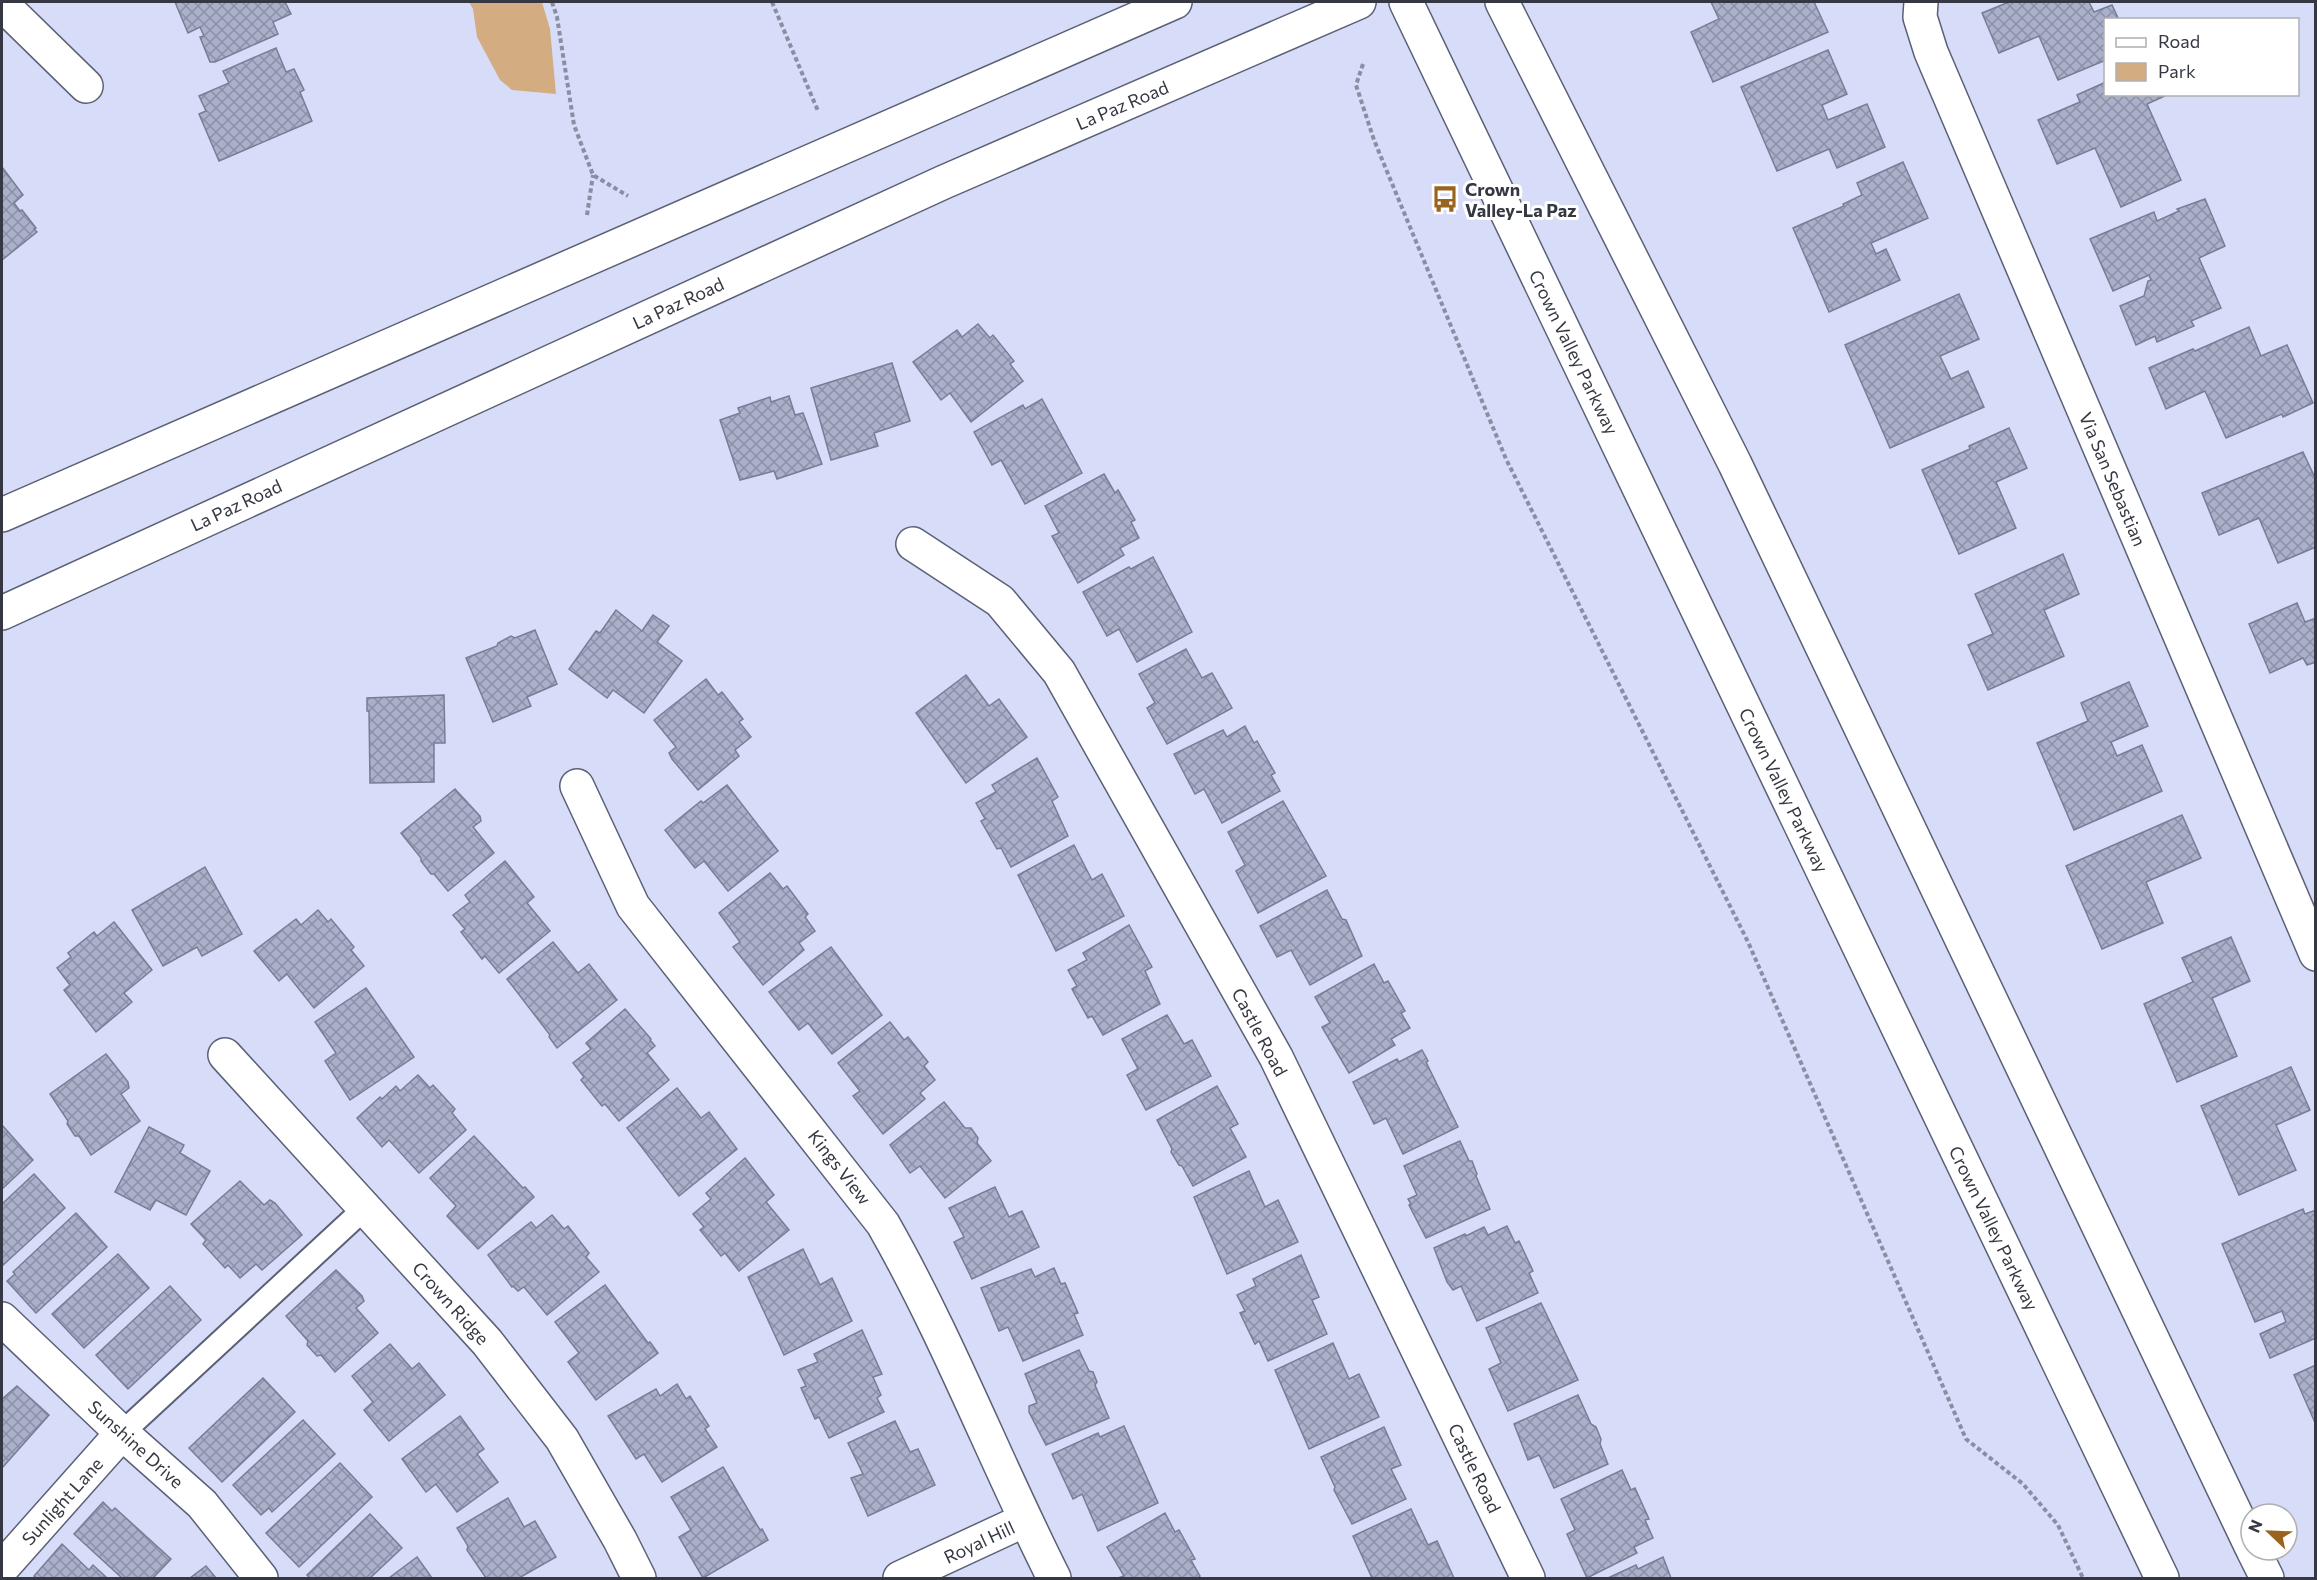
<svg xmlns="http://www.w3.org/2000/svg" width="2317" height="1580" viewBox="0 0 2317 1580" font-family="Commissioner,sans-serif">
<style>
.green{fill:#d4ac81}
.building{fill:url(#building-cross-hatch);stroke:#787d96;stroke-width:1.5}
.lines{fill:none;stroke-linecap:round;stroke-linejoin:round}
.lane-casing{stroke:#5b6077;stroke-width:26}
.street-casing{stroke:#5b6077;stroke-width:36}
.secondary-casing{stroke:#5b6077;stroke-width:36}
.primary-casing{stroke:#5b6077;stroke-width:36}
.path{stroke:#8a8ea2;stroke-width:4;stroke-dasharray:4.5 3;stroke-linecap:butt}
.lane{stroke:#fff;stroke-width:22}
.street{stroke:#fff;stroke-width:33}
.secondary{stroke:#fff;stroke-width:33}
.primary{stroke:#fff;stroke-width:33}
.labels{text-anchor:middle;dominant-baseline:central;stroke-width:6;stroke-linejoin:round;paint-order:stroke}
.street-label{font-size:18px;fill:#353842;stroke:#fff}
.poi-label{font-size:18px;font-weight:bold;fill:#353842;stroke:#fff;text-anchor:start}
</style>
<defs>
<pattern id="building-cross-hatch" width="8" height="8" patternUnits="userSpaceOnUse" patternTransform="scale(1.5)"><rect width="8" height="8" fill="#aab0ca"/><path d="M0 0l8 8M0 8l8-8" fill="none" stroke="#8b90a6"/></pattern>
</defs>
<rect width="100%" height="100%" fill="#d7ddf9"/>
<path class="green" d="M469 2H542L550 29 556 94 512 90 500 80 477 37 473 9Z"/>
<g class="building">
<path d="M175 2H285L291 14 273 22 278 34 215 62H210L200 37 204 36 200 27 188 33Z"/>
<path d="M1711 2H1814L1828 32 1713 82 1691 32 1719 19Z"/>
<path d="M2009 2H2089L2094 12 2112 5 2119 20H2106V60L2058 80 2039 36 1999 53 1982 13Z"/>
<path d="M276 48 286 72 294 69 304 90 300 92 312 121 219 161 199 114 206 111 199 96 229 83 223 71Z"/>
<path d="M1828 50 1847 94 1822 105 1828 120 1867 104 1885 147 1837 168 1829 149 1777 171 1741 87Z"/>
<path d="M2106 82V94H2169L2147 104 2181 180 2121 207 2095 148 2057 164 2038 120 2080 102 2077 95Z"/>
<path d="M1903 162 1928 218 1871 243 1876 254 1886 249 1900 280 1829 312 1793 228 1844 206 1843 204 1862 195 1857 183Z"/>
<path d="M2 167 23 195 14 203 20 211 22 210 36 228 34 229 37 232 2 260Z"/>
<path d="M2205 199 2225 246 2199 258 2221 308 2191 321 2194 326 2157 342 2155 336 2136 345 2120 306 2144 296 2148 281 2151 280 2149 275 2113 291 2090 239 2154 212 2157 221 2179 211 2177 209Z"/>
<path d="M1959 294 1979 339 1940 356 1951 379 1968 371 1984 407 1890 448 1845 345Z"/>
<path d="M978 324 990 338 993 335 1014 361 1010 364 1023 381 971 422 950 393 941 400 913 362 957 330 962 337Z"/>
<path d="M2249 327 2261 356 2287 345 2313 403 2283 417 2282 414 2226 438 2205 391 2166 409 2149 368 2193 349 2195 351Z"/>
<path d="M892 363 910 421 874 433 878 446 831 460 811 388Z"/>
<path d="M789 396 795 415 803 413 822 464 777 479 774 471 740 480 720 420 740 413 738 408 770 397 771 402Z"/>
<path d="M1042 399 1082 473 1025 504 1001 460 992 465 974 432 1023 405 1025 409Z"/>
<path d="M2009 428 2027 468 1996 482 2016 528 1959 554 1922 470 1970 449 1969 446Z"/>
<path d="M2303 452 2316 480V547L2278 563 2259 518 2219 535 2202 493Z"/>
<path d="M1104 474 1115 493 1118 490 1135 520 1131 522 1139 538 1120 548 1124 555 1078 583 1052 536 1059 533 1045 506Z"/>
<path d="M2063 554 2079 594 2044 610 2064 656 1988 690 1968 645 1993 634 1975 594Z"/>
<path d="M1153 557 1192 632 1137 662 1119 629 1107 636 1083 592 1129 567 1131 569Z"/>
<path d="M2297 603 2305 622 2316 618V662L2307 665 2303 658 2270 673 2249 624Z"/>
<path d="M616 610 642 631 653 615 669 626 657 642 682 661 644 713 613 690 607 698 569 669 596 631 600 633Z"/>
<path d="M535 630 557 684 527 697 531 706 493 722 466 658 497 646 498 643 511 636 515 638Z"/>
<path d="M1186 649 1202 678 1212 673 1232 708 1167 744 1147 708 1155 703 1139 674Z"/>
<path d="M966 675 989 706 999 699 1027 737 966 783 916 713Z"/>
<path d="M706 679 718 695 722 692 743 719 739 722 751 737 735 750 739 756 698 790 672 759 669 753 676 747 654 720Z"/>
<path d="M2129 682 2148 726 2111 742 2117 756 2142 745 2162 791 2074 830 2037 743 2088 721 2081 703Z"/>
<path d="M444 695 445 743H434V782L370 783 369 711H367V698Z"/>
<path d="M1245 726 1254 743 1257 741 1275 773 1271 775 1280 791 1222 823 1204 789 1195 794 1174 754 1223 730 1227 737Z"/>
<path d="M1037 758 1058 797 1052 801 1068 836 1011 867 1001 848 997 849 981 821 985 819 976 803 996 792 992 785Z"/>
<path d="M727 785 778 851 728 891 704 861 695 868 665 830 701 801 703 803Z"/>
<path d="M455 789 480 816 481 821 473 827 494 853 448 891 434 874H431L421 861V858L401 833Z"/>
<path d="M1283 801 1326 876 1258 913 1236 871 1245 865 1228 832Z"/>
<path d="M2182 815 2201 858 2146 882 2163 923 2102 949 2066 866Z"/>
<path d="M1074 845 1092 880 1102 874 1124 916 1056 951 1018 875Z"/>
<path d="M505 861 534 897 527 903 550 931 499 973 485 956 482 959 461 932 465 929 453 915 470 902 465 895Z"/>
<path d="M205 867 242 934 202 956 197 947 163 966 132 910Z"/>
<path d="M770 873 783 889 787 886 808 914 805 917 815 931 799 943 804 950 763 985 733 947 740 942 719 913Z"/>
<path d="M1327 890 1342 919 1346 920 1362 956 1310 985 1291 950 1277 957 1260 926Z"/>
<path d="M318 910 328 922 331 919 354 947 351 950 364 966 314 1008 287 974 279 981 254 951 296 919 301 925Z"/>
<path d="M114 922 152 970 124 993 132 1002 96 1032 64 990 70 985 57 968 71 957 68 953 94 932 97 936Z"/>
<path d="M1129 925 1152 967 1145 971 1160 1004 1103 1035 1092 1016 1088 1018 1072 989 1077 986 1068 970 1087 960 1083 953Z"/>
<path d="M2231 937 2250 981 2212 998 2237 1056 2177 1082 2144 1004 2193 982 2182 958Z"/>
<path d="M553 942 578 973 589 964 617 1000 557 1048 549 1037 550 1035 507 979Z"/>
<path d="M831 947 882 1015 832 1054 808 1023 799 1030 769 992Z"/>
<path d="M1374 964 1384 983 1388 981 1405 1011 1401 1013 1410 1028 1391 1039 1395 1045 1349 1073 1322 1027 1330 1023 1315 997Z"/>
<path d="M366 988 414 1057 350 1100 325 1061 336 1053 315 1022Z"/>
<path d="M625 1009 651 1039 650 1040 655 1046 647 1053 669 1080 619 1121 605 1104 602 1106 581 1080 584 1077 573 1063 591 1049 586 1043Z"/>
<path d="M1167 1015 1184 1044 1192 1040 1211 1076 1146 1110 1127 1075 1138 1069 1122 1039Z"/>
<path d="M890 1022 904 1040 908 1037 928 1062 924 1066 935 1080 920 1093 925 1099 883 1134 853 1096 860 1091 838 1063Z"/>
<path d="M1422 1050 1428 1061 1426 1062 1458 1127 1403 1154 1386 1118 1374 1124 1353 1082 1397 1059 1399 1062Z"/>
<path d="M106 1054 128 1082 129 1088 121 1094 140 1121 91 1155 79 1136H75L67 1124 68 1121 50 1094Z"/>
<path d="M2291 1067 2310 1110 2276 1125 2296 1170 2239 1195 2201 1106Z"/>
<path d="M418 1075 430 1088 433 1085 455 1109 452 1113 466 1130 419 1173 389 1140 382 1147 357 1118 380 1097 382 1099 396 1086 400 1091Z"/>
<path d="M1217 1086 1238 1124 1230 1128 1246 1157 1193 1186 1182 1166 1179 1165 1171 1152 1172 1149 1157 1120Z"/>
<path d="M677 1088 701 1118 709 1112 737 1149 679 1196 627 1128Z"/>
<path d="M944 1102 965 1128H971L978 1138 977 1143 991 1161 945 1198 920 1166 910 1173 890 1145Z"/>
<path d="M2 1125 33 1160 2 1189Z"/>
<path d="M149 1127 184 1145 180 1153 210 1171 186 1215 156 1200 150 1210 115 1192Z"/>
<path d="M474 1136 523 1188 525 1187 534 1197 478 1249 447 1216 456 1206 430 1178Z"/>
<path d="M1460 1141 1469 1161H1472L1477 1174 1476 1176 1490 1209 1426 1238 1409 1205 1411 1204 1408 1199 1417 1195 1404 1166Z"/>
<path d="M745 1158 774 1195 766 1202 789 1230 739 1271 725 1253 721 1256 700 1230 704 1227 693 1214 711 1199 706 1193Z"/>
<path d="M1249 1171 1265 1207 1278 1200 1298 1242 1227 1274 1194 1197Z"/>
<path d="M34 1174 65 1208 2 1266V1204Z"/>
<path d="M240 1181 264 1205 270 1200 275 1203 302 1235 262 1270 256 1264 240 1278 228 1265 225 1268 203 1244 206 1240 191 1224Z"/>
<path d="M995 1187 1009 1217 1022 1211 1039 1247 972 1279 954 1242 964 1237 949 1208Z"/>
<path d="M2303 1209 2305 1214 2316 1210V1338L2270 1358 2260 1334 2286 1322 2282 1311 2255 1322 2222 1244Z"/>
<path d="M76 1213 107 1247 36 1313 7 1281 15 1274 13 1272Z"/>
<path d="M552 1215 564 1229 568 1226 589 1253 586 1257 599 1272 547 1315 524 1287 518 1291 513 1286 512 1287 488 1255 531 1222 536 1228Z"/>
<path d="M1507 1226 1515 1243 1519 1241 1533 1271 1529 1273 1538 1293 1477 1321 1461 1286 1453 1290 1447 1282 1434 1248 1465 1234 1466 1236 1484 1227 1488 1235Z"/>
<path d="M803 1249 820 1285 832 1278 852 1321 784 1355 748 1277Z"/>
<path d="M118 1254 149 1288 84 1348 52 1314Z"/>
<path d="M1301 1255 1319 1297 1312 1300 1327 1334 1268 1361 1259 1341 1255 1344 1240 1313 1245 1311 1237 1295 1256 1286 1253 1279Z"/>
<path d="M1054 1268 1061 1284 1065 1283 1078 1313 1074 1314 1083 1335 1023 1361 1008 1327 999 1331 981 1288 1031 1269 1035 1277Z"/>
<path d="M336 1270 362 1296 364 1301 356 1308 378 1333 335 1372 321 1355 317 1356 307 1345 308 1341 286 1316Z"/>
<path d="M605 1285 648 1343 650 1342 658 1353 596 1400 568 1362 579 1353 555 1322Z"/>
<path d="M170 1286 201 1320 128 1389 96 1355Z"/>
<path d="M1541 1303 1578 1380 1508 1411 1489 1369 1501 1363 1486 1328Z"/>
<path d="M862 1330 882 1374 873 1377 881 1395 877 1398 884 1412 829 1438 819 1417 815 1419 801 1388 806 1386 798 1370 818 1362 814 1354Z"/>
<path d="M1333 1343 1349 1379 1359 1374 1379 1417 1309 1449 1275 1370Z"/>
<path d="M390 1344 412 1369 419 1363 445 1395 389 1441 364 1410 373 1402 352 1376Z"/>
<path d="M1079 1350 1089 1371 1093 1372 1097 1382 1095 1385 1109 1418 1046 1445 1029 1412V1406L1037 1403 1025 1374Z"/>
<path d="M2316 1365V1425L2294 1375Z"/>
<path d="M263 1378 295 1412 222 1482 189 1448Z"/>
<path d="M677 1384 686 1399 690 1396 709 1426 705 1429 717 1447 662 1482 644 1454 636 1459 608 1416 656 1389 660 1396Z"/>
<path d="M17 1386 49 1415 2 1468V1399Z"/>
<path d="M1578 1395 1591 1424 1596 1427 1601 1439 1600 1444 1608 1464 1554 1488 1539 1455 1528 1460 1514 1424Z"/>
<path d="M460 1416 484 1449 477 1454 498 1482 457 1512 436 1484 426 1492 402 1459Z"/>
<path d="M303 1420 335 1454 272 1512 269 1508 261 1515 233 1485Z"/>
<path d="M895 1421 910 1452 918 1449 935 1485 868 1516 851 1478 863 1474 848 1443Z"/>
<path d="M1124 1426 1158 1503 1098 1531 1082 1494 1073 1499 1052 1454 1098 1433 1100 1437Z"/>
<path d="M1384 1427 1401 1465 1391 1469 1406 1499 1352 1524 1334 1490 1335 1487 1321 1457Z"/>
<path d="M340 1463 372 1497 299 1567 266 1533Z"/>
<path d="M723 1467 760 1530 762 1529 768 1540 703 1578 679 1537 691 1530 671 1497Z"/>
<path d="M1622 1470 1631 1490 1635 1488 1649 1519 1645 1520 1653 1538 1634 1547 1637 1553 1587 1578 1567 1534 1575 1530 1561 1499Z"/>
<path d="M508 1498 524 1527 535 1521 556 1557 519 1578H486L467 1550 468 1546 457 1528Z"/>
<path d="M103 1502 112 1511 115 1508 171 1559 153 1578H122L74 1534Z"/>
<path d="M1411 1509 1428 1545 1437 1541 1454 1578H1372L1353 1536Z"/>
<path d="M1165 1513 1175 1532 1179 1530 1195 1559 1191 1560 1200 1576 1197 1578H1118L1124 1576 1107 1547Z"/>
<path d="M370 1514 402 1548 370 1578H310L307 1575Z"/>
<path d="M62 1544 89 1570 93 1565 107 1578H37L34 1576Z"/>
<path d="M417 1557 432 1578H389Z"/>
<path d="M1663 1557 1671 1578H1608L1636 1565 1638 1569Z"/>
<path d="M206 1566 216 1578H190Z"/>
</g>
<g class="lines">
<defs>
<path id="lane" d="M122 1433 365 1208"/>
<g id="street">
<path d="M1921 2 1920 17 1931 52 2316 954"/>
<path d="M2 4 86 86"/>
<path d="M913 544 1000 601 1059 672 1276 1057 1528 1578"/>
<path d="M577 786 633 906 883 1224C948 1338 995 1461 1054 1578"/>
<path d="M225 1055 487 1342 562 1439 620 1540 639 1578"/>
<path d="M2 1319 122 1433 202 1504 261 1578"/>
<path d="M2 1568 122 1433"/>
<path d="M900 1578 1025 1520"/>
</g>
<g id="secondary">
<path d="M2 515 1175 2"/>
<path d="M2 613 944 182 1359 2"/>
</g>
<g id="primary">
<path d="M1406 2 2162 1578"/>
<path d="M1502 2 1735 464 2251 1546"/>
<path d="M2253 1550 2267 1578"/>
</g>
</defs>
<use href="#lane" class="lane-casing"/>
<use href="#street" class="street-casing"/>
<use href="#secondary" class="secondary-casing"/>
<use href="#primary" class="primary-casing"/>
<g class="path">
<path d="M552 2 557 17 574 125 593 175 628 196"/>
<path d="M772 2 818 111"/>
<path d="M1363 64 1356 85 1374 140 1506 459 1748 942 1966 1439 2023 1484 2058 1525 2083 1578"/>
<path d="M587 215 593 175"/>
</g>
<use href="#lane" class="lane"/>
<use href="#street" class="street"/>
<use href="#secondary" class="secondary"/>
<use href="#primary" class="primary"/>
</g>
<defs>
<symbol id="bus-bare" viewBox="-9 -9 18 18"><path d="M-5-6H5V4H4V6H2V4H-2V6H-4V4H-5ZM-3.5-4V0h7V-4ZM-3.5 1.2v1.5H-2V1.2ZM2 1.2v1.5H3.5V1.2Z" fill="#9b641e" stroke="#fff" stroke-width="2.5" paint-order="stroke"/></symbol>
</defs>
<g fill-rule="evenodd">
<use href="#bus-bare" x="1426" y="180" width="38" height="38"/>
</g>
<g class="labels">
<g class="street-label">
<text transform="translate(1122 105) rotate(-23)">La Paz Road</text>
<text transform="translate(678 303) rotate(-25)">La Paz Road</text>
<text transform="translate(1574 352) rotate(64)">Crown Valley Parkway</text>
<text transform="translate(2113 479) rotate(67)">Via San Sebastian</text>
<text transform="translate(236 505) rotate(-25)">La Paz Road</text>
<text transform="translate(1784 790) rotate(64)">Crown Valley Parkway</text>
<text transform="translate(1260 1032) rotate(62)">Castle Road</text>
<text transform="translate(840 1167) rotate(52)">Kings View</text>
<text transform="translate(1994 1228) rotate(64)">Crown Valley Parkway</text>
<text transform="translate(451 1303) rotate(48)">Crown Ridge</text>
<text transform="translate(136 1444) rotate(42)">Sunshine Drive</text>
<text transform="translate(1475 1468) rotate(64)">Castle Road</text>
<text transform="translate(62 1501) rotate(-48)">Sunlight Lane</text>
<text transform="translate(979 1542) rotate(-25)">Royal Hill</text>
</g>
<g class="poi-label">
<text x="1465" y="189">Crown<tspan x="1465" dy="21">Valley-La Paz</tspan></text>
</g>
</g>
<rect width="2317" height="1580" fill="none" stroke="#353842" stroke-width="6"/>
<rect x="2104" y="18" width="195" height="78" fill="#ffffff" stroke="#aeafb3" stroke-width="1.5"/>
<rect x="2116" y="38" width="30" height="9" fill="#ffffff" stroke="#aeafb3" stroke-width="1.5"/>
<text x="2158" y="48" font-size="18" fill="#353842">Road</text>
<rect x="2116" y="63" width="30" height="18" fill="#d4ac81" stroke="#aeafb3" stroke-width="1.5"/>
<text x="2158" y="78" font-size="18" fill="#353842">Park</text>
<g transform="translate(2269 1532) rotate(293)"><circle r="28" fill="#ffffff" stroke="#aeafb3" stroke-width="1.5"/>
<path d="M0-4.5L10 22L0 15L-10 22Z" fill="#9b641e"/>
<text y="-9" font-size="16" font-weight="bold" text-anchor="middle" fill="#353842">N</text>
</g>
</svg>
